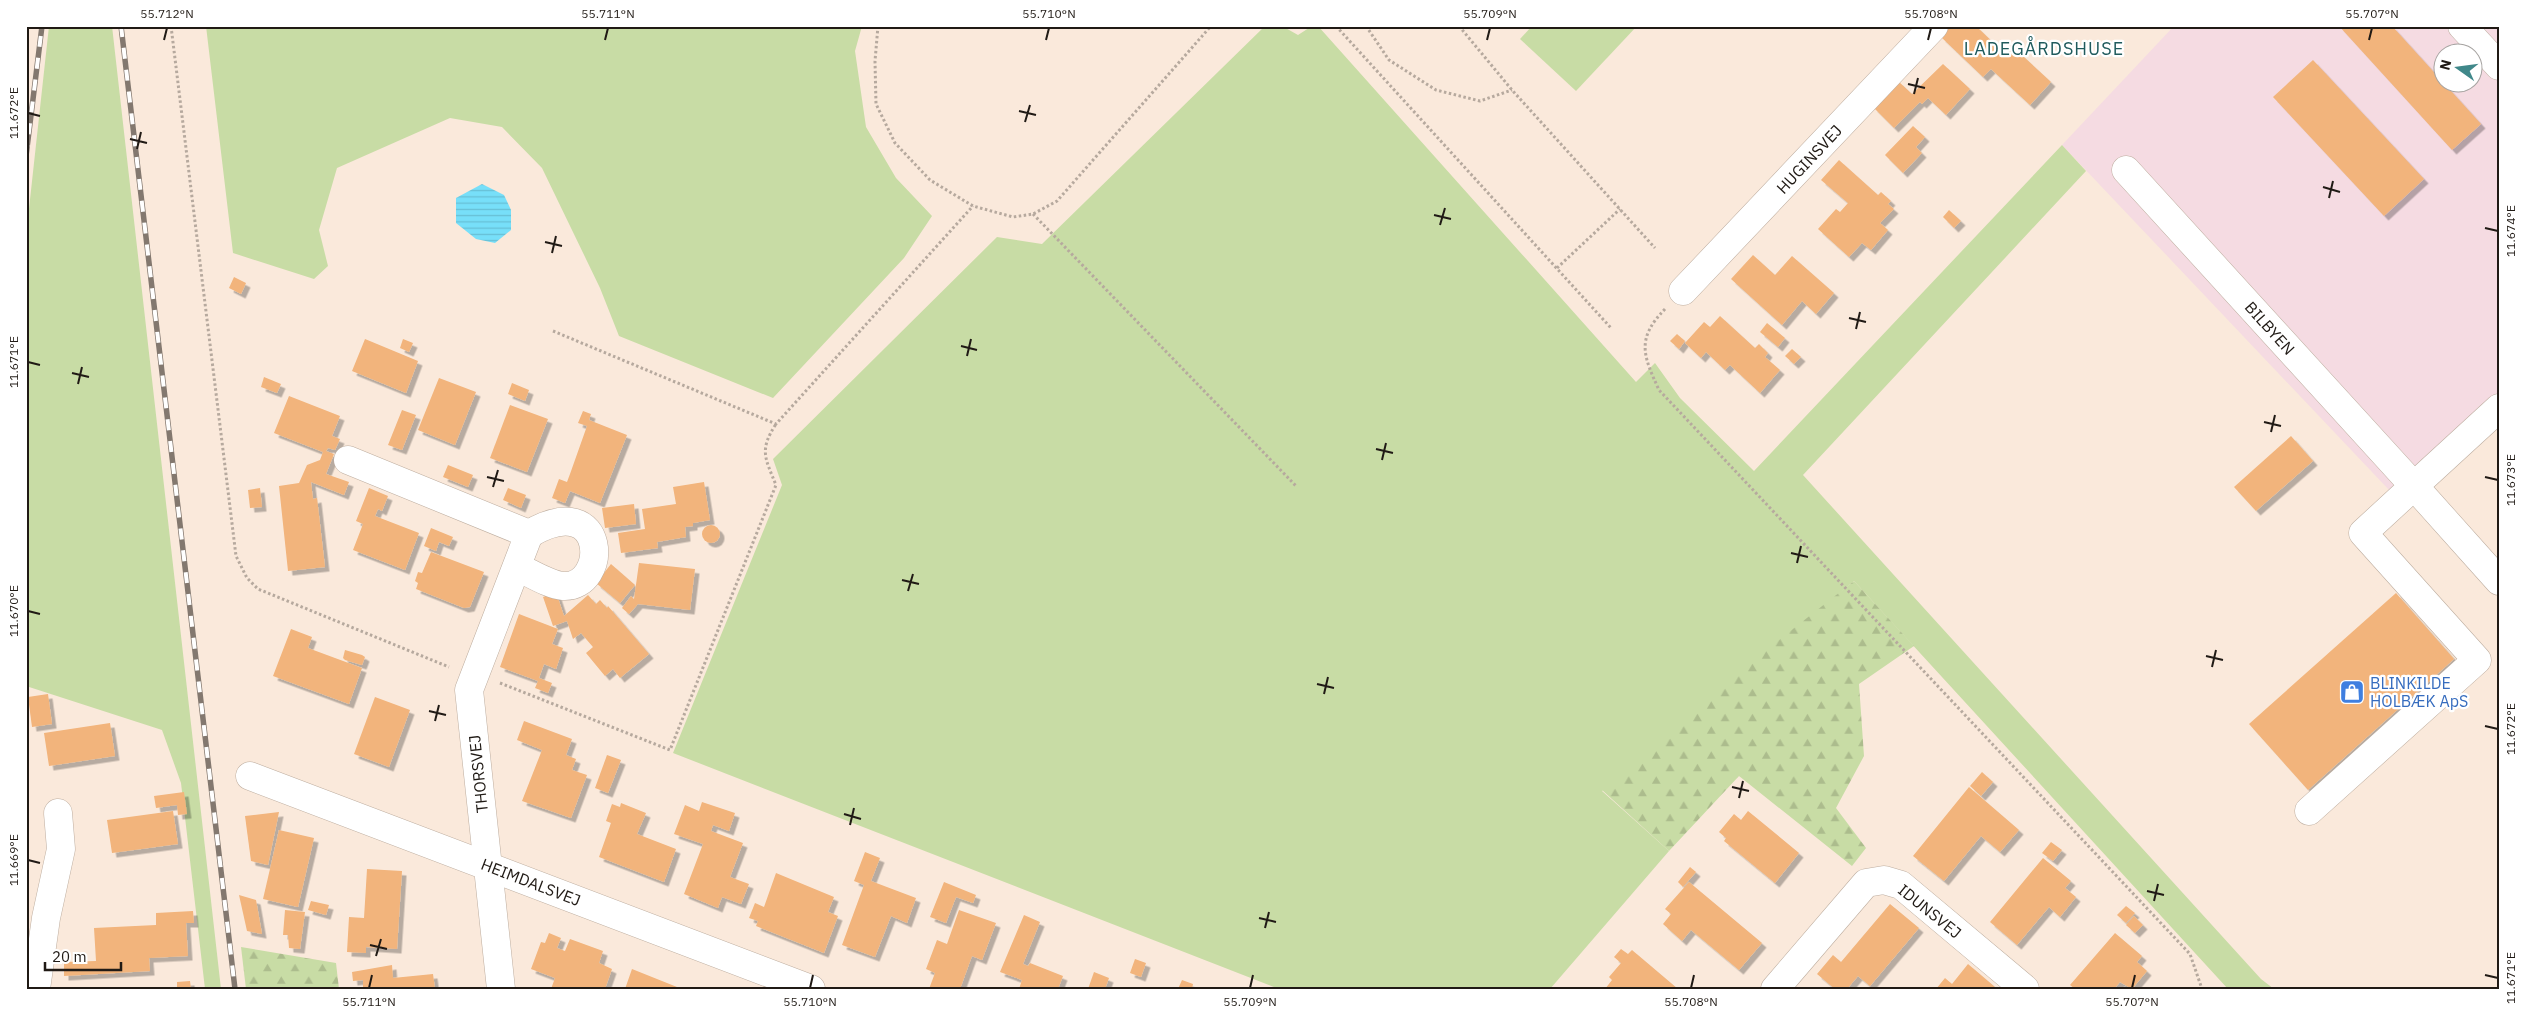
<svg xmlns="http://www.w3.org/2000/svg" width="2525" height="1015" viewBox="0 0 2525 1015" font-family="'IBM Plex Sans',sans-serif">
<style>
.commercial{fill:#f5dbe2;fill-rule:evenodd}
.green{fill:#c8dca5}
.forest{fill:url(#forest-firs)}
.water{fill:url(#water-rules)}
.building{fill:#f2b47b;filter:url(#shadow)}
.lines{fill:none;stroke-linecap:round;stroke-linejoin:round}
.minor-casing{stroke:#bdad9f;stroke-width:29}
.path{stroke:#b6a99e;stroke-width:3;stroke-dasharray:2.5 2.5;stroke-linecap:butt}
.minor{stroke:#fff;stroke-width:28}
.rail-casing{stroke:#83786f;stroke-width:5.5}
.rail{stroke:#fff;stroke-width:4;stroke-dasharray:11;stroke-linecap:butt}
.ticks{fill:none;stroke:#201a15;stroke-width:2}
.labels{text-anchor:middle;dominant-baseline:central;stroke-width:4.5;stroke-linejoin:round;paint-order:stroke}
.street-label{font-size:16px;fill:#201a15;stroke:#fff}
.shop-label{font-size:16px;fill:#366cbe;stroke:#fff;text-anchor:start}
.neighbourhood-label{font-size:18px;letter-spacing:1px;fill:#205b5d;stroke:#fff}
.neatline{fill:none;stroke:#201a15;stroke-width:2}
.ticks-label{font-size:12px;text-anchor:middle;fill:#201a15}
</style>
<defs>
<pattern id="forest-firs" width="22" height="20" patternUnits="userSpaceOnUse" patternTransform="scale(1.25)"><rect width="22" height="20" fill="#c8dca5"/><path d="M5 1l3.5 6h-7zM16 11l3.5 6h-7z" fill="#acbc8d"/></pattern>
<pattern id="water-rules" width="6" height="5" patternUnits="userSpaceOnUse" patternTransform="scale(1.25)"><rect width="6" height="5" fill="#77dff9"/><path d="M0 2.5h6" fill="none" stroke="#67bfd5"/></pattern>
<filter id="shadow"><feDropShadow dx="4.5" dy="4.5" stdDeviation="0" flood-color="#0004"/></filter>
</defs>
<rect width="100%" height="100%" fill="#fae9db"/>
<path class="commercial" d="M2174 26H2499V427L2408 510 2062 145ZM2442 52H2472V82H2442Z"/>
<g class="green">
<path d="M49 26H112L221 989H205L181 783 162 730 26 686V236Z"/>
<path d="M206 26H862L855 51 866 127 896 178 932 216 904 258 773 398 619 336 600 288 542 168 502 127 450 118 337 168 319 230 328 266 314 279 233 253Z"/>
<path d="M1265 26H1282L1298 35 1312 26H1318L1636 382 1655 363 1680 398 1754 471 2062 145 2086 171 1803 475 2261 979 2274 989H2228L1854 581 1602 791 1669 851 1550 989H1279L673 753 782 485 773 459 997 237 1042 244Z"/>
<path d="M1532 26H1637L1576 91 1520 39Z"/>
</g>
<g class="forest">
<path d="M1854 581 1914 646 1859 684 1864 756 1836 808 1866 848 1852 866 1739 776 1669 851 1602 790 1694 707Z"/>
<path d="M241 947 336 963 339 989H246Z"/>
</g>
<path class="water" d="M482 184 504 195 511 210V230L495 243 476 239 456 223V198Z"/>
<g class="building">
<path d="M1951 26H1976L2004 53 2011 45 2051 82 2030 105 1991 69 1983 77 1941 37Z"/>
<path d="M2339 26H2392L2481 124 2452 150Z"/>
<path d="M2313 60 2424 179 2384 216 2273 97Z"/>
<path d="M1943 64 1970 89 1946 115 1928 98 1922 104 1920 102 1894 128 1873 107 1898 81 1912 94Z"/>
<path d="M1913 126 1925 137 1916 147 1922 153 1903 173 1885 155Z"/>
<path d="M1839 160 1878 195 1881 192 1891 201 1888 204 1894 209 1880 223 1888 230 1871 250 1862 243 1849 257 1818 229 1836 209 1840 212 1848 203 1821 180Z"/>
<path d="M1949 210 1961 221 1954 228 1943 217Z"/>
<path d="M1753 255 1775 275 1792 256 1834 293 1816 314 1802 301 1782 325 1731 279Z"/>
<path d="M234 277 246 283 241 294 229 288Z"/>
<path d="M1720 316 1755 348 1759 344 1768 353 1765 357 1780 370 1760 393 1730 365 1725 370 1706 352 1701 358 1685 343 1704 322 1710 327Z"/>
<path d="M1767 323 1785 338 1778 347 1760 332Z"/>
<path d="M1677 334 1685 341 1679 349 1670 341Z"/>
<path d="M365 339 418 361 406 393 352 371Z"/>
<path d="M403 339 413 343 409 352 400 348Z"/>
<path d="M1792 349 1801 357 1794 364 1785 356Z"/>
<path d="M264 377 281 384 277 393 261 387Z"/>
<path d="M439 378 476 392 455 445 418 430Z"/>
<path d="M512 383 529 390 525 401 508 394Z"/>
<path d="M289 396 340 416 332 436 340 439 335 450 328 448 326 451 334 454 326 474 349 482 344 495 311 482 313 499 317 498 325 567 288 571 279 486 299 483 307 465 320 460 323 452 274 433Z"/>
<path d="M510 405 548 419 527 472 490 458Z"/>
<path d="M402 410 416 415 402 450 388 445Z"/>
<path d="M583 411 591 414 589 420 627 435 600 503 570 491 565 503 552 498 559 479 567 482 570 474 587 426 578 423Z"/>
<path d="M2291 436 2313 461 2256 511 2234 487Z"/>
<path d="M448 465 473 475 468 487 443 477Z"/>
<path d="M704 482 710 520 693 523V526L685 527 686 537 657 542 658 548 621 553 618 533 645 529 642 509 676 504 673 487Z"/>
<path d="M260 488 262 507 250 508 248 490Z"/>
<path d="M369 488 388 496 382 511 378 509 375 516 419 533 405 570 353 550 363 524 356 521Z"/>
<path d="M508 488 526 495 521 508 503 500Z"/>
<path d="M634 504 636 524 605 528 602 508Z"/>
<circle cx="711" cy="534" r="9"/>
<path d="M431 528 453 537 449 546 439 542 436 551 424 546Z"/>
<path d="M431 552 484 572 470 607 464 608 416 589 418 583 415 581 418 572 422 573Z"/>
<path d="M639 563 695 569 690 610 638 604 629 614 622 608 631 596 634 599Z"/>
<path d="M611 564 635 585 620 603 596 583Z"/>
<path d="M556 592 564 616 588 595 596 604 600 600 607 608 608 606 649 654 620 678 613 669 605 676 586 653 593 647 581 633 573 639 567 621 553 626 543 597Z"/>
<path d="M2396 593 2454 659 2308 790 2249 724Z"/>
<path d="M519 614 558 629 552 644 563 648 556 669 544 664 539 678 552 683 548 693 535 688 538 681 500 667Z"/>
<path d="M291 629 312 637 308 648 362 668 349 704 273 676Z"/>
<path d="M345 650 362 655 365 657 362 665 345 660 343 658Z"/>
<path d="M48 694 52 724 32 727 28 697Z"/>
<path d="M375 697 410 710 389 767 354 754Z"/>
<path d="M524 721 572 739 566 755 576 759 572 770 587 775 571 818 522 801 542 750 517 740Z"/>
<path d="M110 723 115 756 49 766 44 733Z"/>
<path d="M607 755 621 760 608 793 595 788Z"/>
<path d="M1982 772 1993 782 1981 796 1970 786Z"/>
<path d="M1969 787 2019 830 2000 852 1981 836 1944 881 1913 856Z"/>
<path d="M184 792 187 814 178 815 177 805 156 808 154 796Z"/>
<path d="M702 802 735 813 729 831 713 825 711 831 743 843 730 877 749 884 741 904 722 897 718 908 684 894 703 844 674 834 685 805 699 811Z"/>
<path d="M621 803 646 813 637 834 676 849 664 882 599 857 611 823 606 821 612 804 620 807Z"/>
<path d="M173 811 178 844 112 853 107 820Z"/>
<path d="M1748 811 1799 853 1775 883 1724 841 1726 838 1719 832 1734 814 1741 820Z"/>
<path d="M279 812 268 865 251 861 245 816Z"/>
<path d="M279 830 314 838 298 907 263 899Z"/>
<path d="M2051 842 2062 850 2053 861 2042 853Z"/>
<path d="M865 852 880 858 871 881 916 898 907 923 891 916 875 957 842 945 864 885 854 881Z"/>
<path d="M2043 858 2071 881 2065 888 2076 897 2060 917 2049 907 2017 945 1990 922Z"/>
<path d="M1690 867 1696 872 1683 887 1678 882Z"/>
<path d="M367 869 402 871 397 949 366 947V953L347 952 349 917 364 918Z"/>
<path d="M776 873 834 897 828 912 838 916 824 953 756 926 758 921 749 918 755 903 764 907Z"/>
<path d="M944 882 976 895 973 903 956 897 946 923 930 917Z"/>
<path d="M1689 882 1762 943 1739 970 1691 930 1682 941 1663 924 1671 914 1665 909Z"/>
<path d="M239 895 256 900 262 934 247 931Z"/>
<path d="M311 901 329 905 326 915 308 910Z"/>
<path d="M1890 904 1919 928 1870 986 1858 976 1847 989H1835L1817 974 1833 955 1841 962Z"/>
<path d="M2126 906 2135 913 2126 923 2117 915Z"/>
<path d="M285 910 305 912 300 949 289 948 288 935H283Z"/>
<path d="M959 910 996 923 982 960 972 956 960 989H929L935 973 926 969 937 940 947 944Z"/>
<path d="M193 911 194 923H186L188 956 149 958 150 971 64 976V962L96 961 94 928 156 925V913Z"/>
<path d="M1024 915 1040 922 1023 964 1028 966 1030 963 1063 976 1058 989H1019L1022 980 1000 972Z"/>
<path d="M2134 916 2143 925 2135 933 2126 925Z"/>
<path d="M549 933 561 938 557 948 565 951 570 939 603 951 599 963 612 969 605 989H551L555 978 531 969 541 942 545 943Z"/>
<path d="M2115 933 2142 956 2137 962 2147 971 2132 989 2120 982 2114 989H2075L2070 985Z"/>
<path d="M1621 949 1628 954 1632 950 1678 989H1605L1612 980 1609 977 1621 963 1614 957Z"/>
<path d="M1135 959 1146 963 1141 977 1130 973Z"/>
<path d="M1968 964 1995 987 1993 989H1936L1945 978 1952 984Z"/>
<path d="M392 965 393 978 433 974 435 989H363V980L353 981 352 972Z"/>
<path d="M632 969 682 989H625Z"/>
<path d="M1094 972 1109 978 1105 989H1088Z"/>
<path d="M1182 980 1193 984 1192 989H1178Z"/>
<path d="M190 981 191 989H177V982Z"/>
</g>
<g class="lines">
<defs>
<g id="minor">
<path d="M2462 26 2499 66"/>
<path d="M2126 170 2414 486 2363 533 2477 660 2309 811"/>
<path d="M1683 291 1934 26"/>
<path d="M2499 408 2414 486 2499 581"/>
<path d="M348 460 529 534 469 690 501 989"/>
<path d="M517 567C531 573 549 585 563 586 609 589 609 487 529 534"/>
<path d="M250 776 811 989"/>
<path d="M36 989 46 918 61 849 58 813"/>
<path d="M1775 989 1866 883 1884 880 1901 885 2025 989"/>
</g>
</defs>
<use href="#minor" class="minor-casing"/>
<g class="path">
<path d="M171 26 236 556 247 578 258 589 449 667"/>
<path d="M878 26 875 61 876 104 895 143 930 180 973 206 1013 217 1033 214 1057 201 1211 26"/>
<path d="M1336 26 1611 328"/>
<path d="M1366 26 1389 60 1436 90 1480 101 1512 90"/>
<path d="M1459 26 1512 90 1655 248"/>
<path d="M1033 214 1296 486"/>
<path d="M1557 268 1620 209"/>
<path d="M1665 309C1636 339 1643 355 1659 390L2190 954 2202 989"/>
<path d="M553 331 776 424 973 206"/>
<path d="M500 683 670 750 776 485C765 458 759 450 776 424"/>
</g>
<use href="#minor" class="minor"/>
<defs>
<g id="rail">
<path d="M121 26 235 989"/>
<path d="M26 156 42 26"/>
</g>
</defs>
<use href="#rail" class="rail-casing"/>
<use href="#rail" class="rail"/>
</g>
<path class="ticks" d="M164 40 167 28M605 40 608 28M1046 40 1049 28M1487 40 1490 28M1928 40 1931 28M2369 40 2372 28M1908 84 1925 88M1914 94 1918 78M1019 111 1036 115M28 113 40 116M1025 122 1030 105M130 139 147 143M137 149 141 132M2323 187 2340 192M2329 198 2333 181M1434 215 1451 219M1440 225 1445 208M2485 228 2498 231M545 242 562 246M552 253 556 236M1849 318 1866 322M1856 329 1860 312M961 346 977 350M967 356 971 339M28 362 40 365M72 373 89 377M78 384 82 367M2264 422 2281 426M2271 432 2275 415M1376 449 1393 453M1382 460 1386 443M487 477 504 481M2485 477 2498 480M493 487 498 470M1791 553 1808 557M1797 563 1801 546M902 580 919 584M908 591 913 574M28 611 40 614M2206 656 2223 660M2212 667 2216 650M1317 684 1334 688M1324 694 1328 677M429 711 446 715M435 721 439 705M2485 726 2498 729M1732 787 1749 791M1739 798 1743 781M844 814 861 819M850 825 854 808M28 860 40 863M2147 891 2164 895M2154 901 2158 884M1259 918 1276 922M1265 928 1269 912M370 945 387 949M376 956 381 939M2485 975 2498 978M369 988 372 975M810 988 813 975M1250 988 1253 975M1691 988 1694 975M2132 988 2135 975"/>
<defs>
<symbol id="shop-square" viewBox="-11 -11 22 22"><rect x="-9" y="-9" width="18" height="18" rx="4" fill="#3f7fe0" stroke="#fff"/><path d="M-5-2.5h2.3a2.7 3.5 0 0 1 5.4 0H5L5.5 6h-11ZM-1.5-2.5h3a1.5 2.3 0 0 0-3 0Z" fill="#fff"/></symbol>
</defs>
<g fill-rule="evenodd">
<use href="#shop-square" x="2338" y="678" width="28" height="28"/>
</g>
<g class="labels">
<g class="street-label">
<text transform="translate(1809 159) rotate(-47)">HUGINSVEJ</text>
<text transform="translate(2270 328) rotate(48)">BILBYEN</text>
<text transform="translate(478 774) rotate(-96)">THORSVEJ</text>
<text transform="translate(531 882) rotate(21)">HEIMDALSVEJ</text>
<text transform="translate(1930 911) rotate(39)">IDUNSVEJ</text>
</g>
<g class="shop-label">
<text x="2370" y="683">BLINKILDE<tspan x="2370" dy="18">HOLBÆK ApS</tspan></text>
</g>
<g class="neighbourhood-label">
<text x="2044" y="48">LADEGÅRDSHUSE</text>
</g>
</g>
<rect width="2525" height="1015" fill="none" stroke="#ffffff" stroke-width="55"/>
<g transform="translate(2458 68) rotate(284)"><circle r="24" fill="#ffffff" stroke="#a6a3a1"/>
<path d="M0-4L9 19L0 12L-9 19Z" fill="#40888a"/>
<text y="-8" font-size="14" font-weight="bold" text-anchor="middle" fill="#201a15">N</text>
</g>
<path d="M45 962v8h76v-8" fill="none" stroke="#201a15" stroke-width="2.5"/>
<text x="52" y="962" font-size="15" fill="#201a15" stroke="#ffffff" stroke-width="4" paint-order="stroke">20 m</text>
<rect x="28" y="28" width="2470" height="960" class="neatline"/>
<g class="ticks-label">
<text x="167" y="18">55.712°N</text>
<text x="608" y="18">55.711°N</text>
<text x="1049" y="18">55.710°N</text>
<text x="1490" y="18">55.709°N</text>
<text x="1931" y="18">55.708°N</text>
<text x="2372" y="18">55.707°N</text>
<text transform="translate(14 113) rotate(-90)" y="4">11.672°E</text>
<text transform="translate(2511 231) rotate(-90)" y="4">11.674°E</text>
<text transform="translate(14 362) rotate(-90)" y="4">11.671°E</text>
<text transform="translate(2511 480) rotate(-90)" y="4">11.673°E</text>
<text transform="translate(14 611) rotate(-90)" y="4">11.670°E</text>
<text transform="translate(2511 729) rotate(-90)" y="4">11.672°E</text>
<text transform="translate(14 860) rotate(-90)" y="4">11.669°E</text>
<text transform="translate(2511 978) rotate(-90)" y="4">11.671°E</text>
<text x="369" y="1006">55.711°N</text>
<text x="810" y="1006">55.710°N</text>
<text x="1250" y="1006">55.709°N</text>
<text x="1691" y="1006">55.708°N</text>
<text x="2132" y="1006">55.707°N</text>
</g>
</svg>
